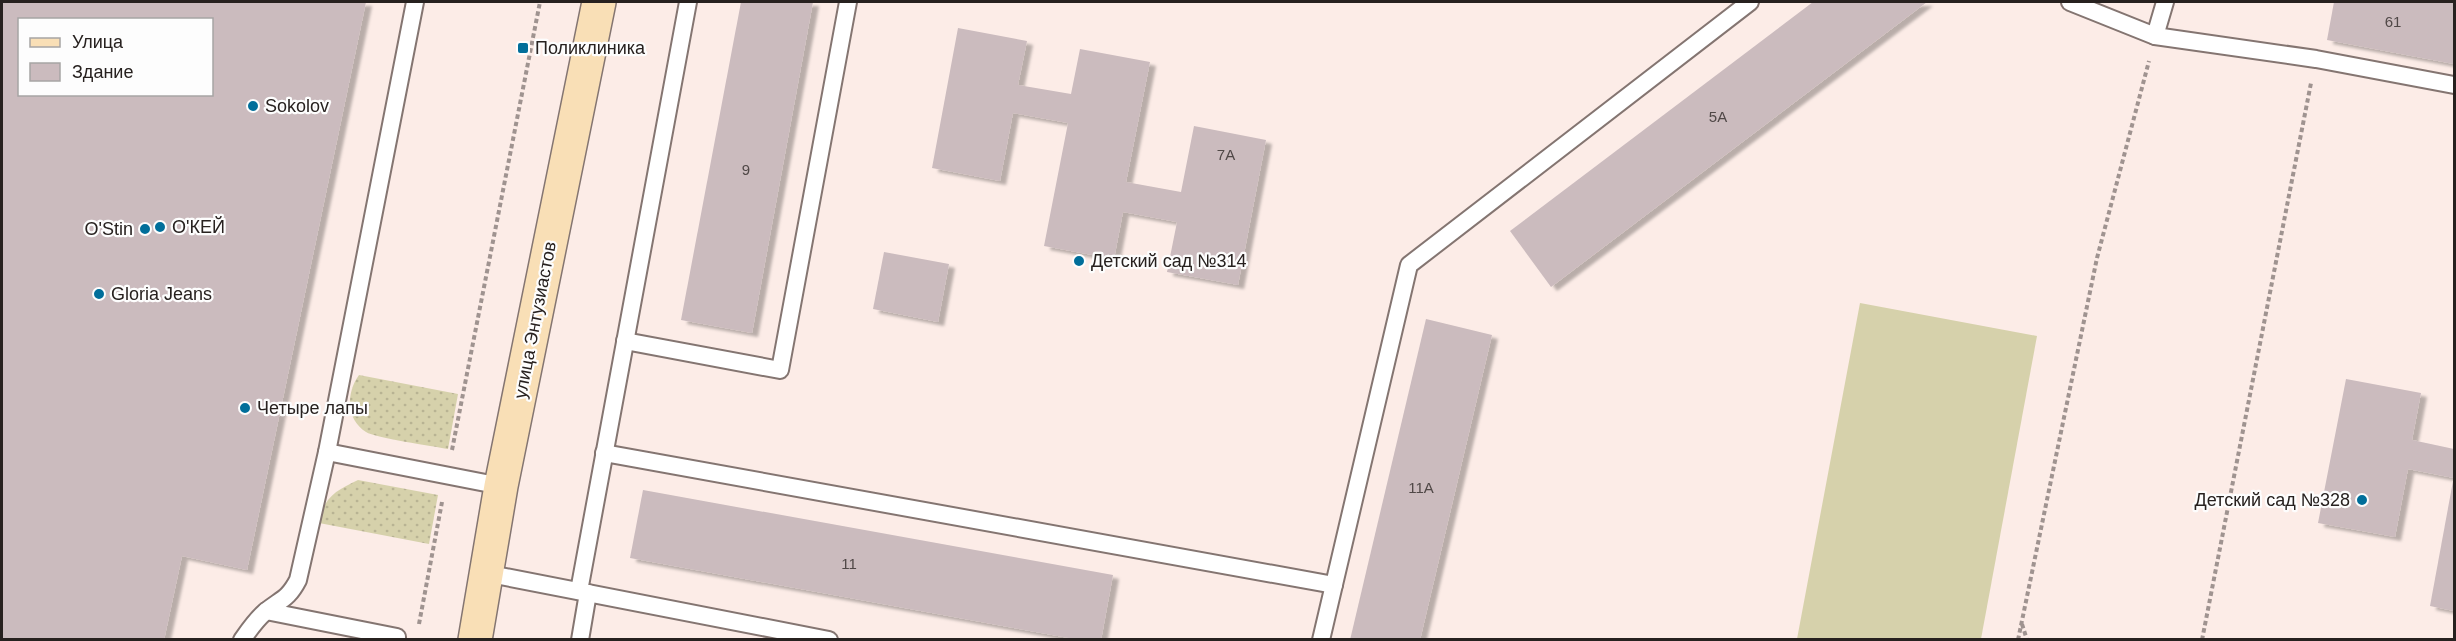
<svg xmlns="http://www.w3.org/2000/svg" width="2456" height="641" viewBox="0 0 2456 641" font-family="Arial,sans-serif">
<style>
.grass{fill:url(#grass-dots)}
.pitch{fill:#d6d1ab}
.building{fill:#cbbbbe;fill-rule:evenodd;filter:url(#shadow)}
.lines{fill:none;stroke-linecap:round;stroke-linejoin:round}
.lane-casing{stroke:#847571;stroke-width:20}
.secondary-casing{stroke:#847571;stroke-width:36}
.path{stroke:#9f9390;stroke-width:4;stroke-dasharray:4.5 3;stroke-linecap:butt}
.lane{stroke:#fff;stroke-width:16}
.secondary{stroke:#f9dfb6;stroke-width:33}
.poi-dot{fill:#016e9a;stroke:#fdfdfd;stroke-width:2}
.labels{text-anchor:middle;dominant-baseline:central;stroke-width:4.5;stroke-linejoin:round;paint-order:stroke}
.number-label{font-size:15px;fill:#504847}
.poi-label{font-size:18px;fill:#27211f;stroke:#fdfdfd;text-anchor:start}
.street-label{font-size:18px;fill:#27211f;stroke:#fdfdfd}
</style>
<defs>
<pattern id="grass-dots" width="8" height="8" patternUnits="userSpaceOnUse" patternTransform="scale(1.5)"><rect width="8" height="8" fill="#d6d1ab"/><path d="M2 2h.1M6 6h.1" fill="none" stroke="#b8b393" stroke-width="1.8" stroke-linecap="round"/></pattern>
<filter id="shadow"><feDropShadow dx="6" dy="4" stdDeviation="1.5" flood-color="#0004"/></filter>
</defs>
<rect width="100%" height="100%" fill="#fcece7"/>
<g class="grass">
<path d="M359 375 458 394 448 449C433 446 375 438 366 432 346 419 346 393 359 375Z"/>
<path d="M358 480 438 495 429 544 319 523C323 497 337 490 358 480Z"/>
</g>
<path class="pitch" d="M1860 303 2037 336 1981 639H1797Z"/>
<g class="building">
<path d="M2 2H366L247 570 182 556 164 640H2ZM20 20H212V94H20Z"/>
<path d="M741 2H813L752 333 681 320Z"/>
<path d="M1813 2H1927L1551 287 1510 231Z"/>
<path d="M2334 2H2454V64L2327 40Z"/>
<path d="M958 28 1027 41 1018 85 1071 94 1080 49 1150 62 1126 182 1181 192 1194 126 1266 140 1238 285 1167 272 1177 222 1123 212 1114 259 1044 246 1068 123 1013 113 1000 181 932 168Z"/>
<path d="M884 252 949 264 938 322 873 309Z"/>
<path d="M1426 319 1492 335 1420 640H1350Z"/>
<path d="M2346 379 2421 393 2412 440 2454 449V478L2408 469 2395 537 2318 523Z"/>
<path d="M2453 481H2454V611L2430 606Z"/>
<path d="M643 490 1113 575 1101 640H1080L630 558Z"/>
</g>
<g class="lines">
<defs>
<g id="lane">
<path d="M2070 2 2155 36 2316 59 2454 85"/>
<path d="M2155 36 2165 2"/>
<path d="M625 341 780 370 848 2"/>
<path d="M327 452 501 486"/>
<path d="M604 453 1334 585"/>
<path d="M485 573 829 640"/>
<path d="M579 591 688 2"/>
<path d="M266 611 397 637"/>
<path d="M242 640C249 630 255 621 264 613 280 599 287 601 298 580L327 452 415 2"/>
<path d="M580 640 588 593"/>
<path d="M1321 640 1409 265 1750 2"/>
</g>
<path id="secondary" d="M475 640 501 486 599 2"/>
</defs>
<use href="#lane" class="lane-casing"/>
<use href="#secondary" class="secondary-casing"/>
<g class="path">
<path d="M452 450 540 2"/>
<path d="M419 624 442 502"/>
<path d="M2022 624 2027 640"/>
<path d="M2018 640 2097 258 2149 61"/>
<path d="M2202 640 2311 83"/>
</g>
<use href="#lane" class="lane"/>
<use href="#secondary" class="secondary"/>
</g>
<g class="poi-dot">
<rect x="517" y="42" width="12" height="12" rx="3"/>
<circle cx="253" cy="106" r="6"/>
<circle cx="160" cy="227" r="6"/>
<circle cx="145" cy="229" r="6"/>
<circle cx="1079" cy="261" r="6"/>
<circle cx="99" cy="294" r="6"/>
<circle cx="245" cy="408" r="6"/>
<circle cx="2362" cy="500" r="6"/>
</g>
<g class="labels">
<g class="number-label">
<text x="2393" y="21">61</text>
<text x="1718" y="116">5А</text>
<text x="1226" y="154">7А</text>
<text x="746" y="169">9</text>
<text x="1421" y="487">11А</text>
<text x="849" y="563">11</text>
</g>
<g class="poi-label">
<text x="535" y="48">Поликлиника</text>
<text x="265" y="106">Sokolov</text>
<text x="172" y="227">О'КЕЙ</text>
<text x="133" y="229" text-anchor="end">O'Stin</text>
<text x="1091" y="261">Детский сад №314</text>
<text x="111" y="294">Gloria Jeans</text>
<text x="257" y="408">Четыре лапы</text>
<text x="2350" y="500" text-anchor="end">Детский сад №328</text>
</g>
<g class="street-label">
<text transform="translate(535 320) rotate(-79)">улица Энтузиастов</text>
</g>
</g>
<rect width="2456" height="641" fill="none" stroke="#27211f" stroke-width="6"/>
<rect x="18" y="18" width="195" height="78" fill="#fdfdfd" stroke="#a7a5a4" stroke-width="1.5"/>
<rect x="30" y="38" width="30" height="9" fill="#f9dfb6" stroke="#a7a5a4" stroke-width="1.5"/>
<text x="72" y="48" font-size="18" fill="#27211f">Улица</text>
<rect x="30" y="63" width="30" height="18" fill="#cbbbbe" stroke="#a7a5a4" stroke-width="1.5"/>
<text x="72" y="78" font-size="18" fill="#27211f">Здание</text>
</svg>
